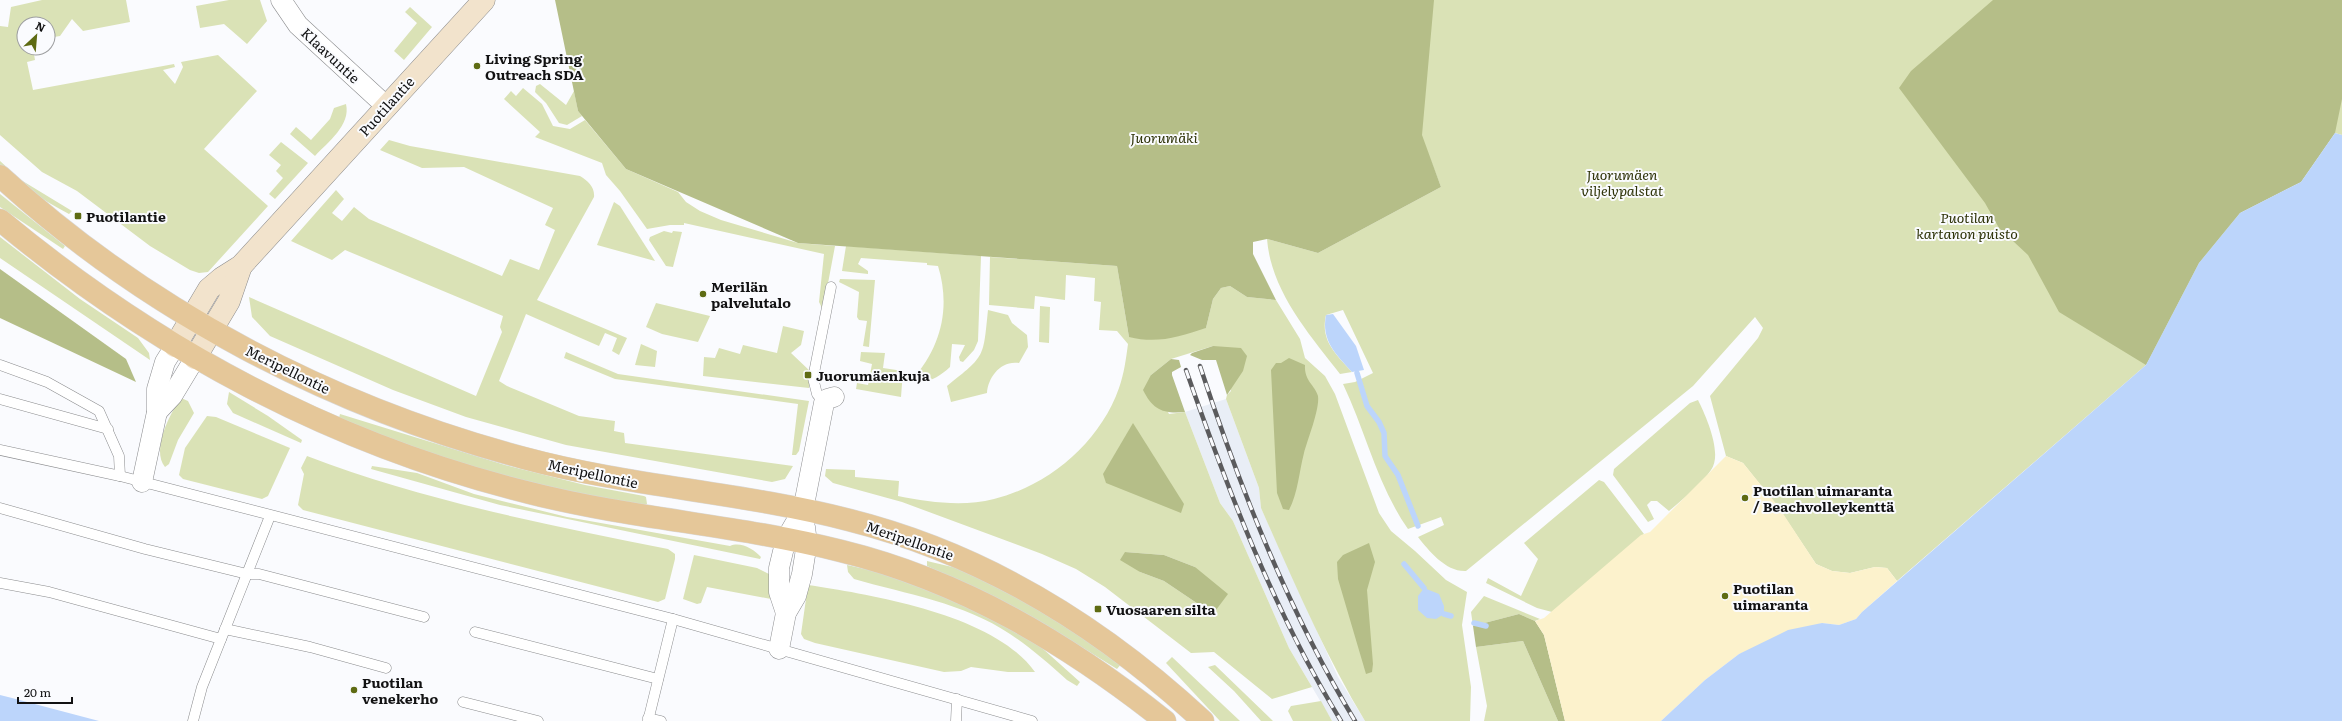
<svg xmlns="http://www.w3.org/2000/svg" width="2342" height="721" viewBox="0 0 2342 721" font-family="Literata,serif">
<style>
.built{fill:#e9eef6}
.green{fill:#dae2b6;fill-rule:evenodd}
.forest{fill:#b5be88}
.sand{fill:#fcf2cc}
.water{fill:#bcd5fb}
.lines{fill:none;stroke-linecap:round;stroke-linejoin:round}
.stream{stroke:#bcd5fb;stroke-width:5.5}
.lane-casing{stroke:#8b8c8e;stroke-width:11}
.street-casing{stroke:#8b8c8e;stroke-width:21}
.secondary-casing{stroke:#8b8c8e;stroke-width:23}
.primary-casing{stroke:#d9d9d9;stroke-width:23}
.lane{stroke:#fff;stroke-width:10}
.street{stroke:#fff;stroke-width:20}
.secondary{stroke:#f2e3cc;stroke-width:22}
.primary{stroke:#e5c799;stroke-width:22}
.rail-casing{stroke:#5b5b5d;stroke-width:4.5}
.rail{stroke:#fafbfe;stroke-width:3;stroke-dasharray:9;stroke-linecap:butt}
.poi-dot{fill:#5e6b13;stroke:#fafbfe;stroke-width:1.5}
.labels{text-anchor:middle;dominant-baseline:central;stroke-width:4;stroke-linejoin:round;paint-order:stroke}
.street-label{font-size:14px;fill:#121213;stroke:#fafbfe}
.poi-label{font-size:14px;font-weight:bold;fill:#121213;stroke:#fafbfe;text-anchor:start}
.park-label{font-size:14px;font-style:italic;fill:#2e3308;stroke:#fafbfe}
</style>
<rect width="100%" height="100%" fill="#fafbfe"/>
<path class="built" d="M1226 399 1259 488 1261 508 1338 677 1365 721H1332L1289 648 1233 521 1220 503 1185 412Z"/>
<g class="green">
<path d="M42 0H126L130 22 83 31 72 19 60 36 48 38V24H24V48H33L35 60 27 62 33 90 174 64 175 67 163 70 175 84 183 67 181 62 218 55 257 91 204 149 268 206 208 272 199 273 190 270 150 246 77 191 42 172 0 135V26L8 27 11 7Z"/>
<path d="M229 0H260L267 21 247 44 224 24 200 28 196 6Z"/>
<path d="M1412 0H2342V135L2335 133 2301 182 2240 213 2146 365 1897 581 1887 568 1875 567 1850 573 1832 571 1816 564 1778 507 1743 463 1726 456 1710 396 1758 338 1763 328 1755 317 1693 386 1466 571C1446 572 1429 551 1418 537L1444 525 1441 517 1408 529C1377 485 1366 432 1343 384L1355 382 1373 373 1343 310 1326 315C1320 341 1336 354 1352 372L1340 374C1309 334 1271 291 1267 239L1318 253 1441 187 1426 148 1391 149Z"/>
<path d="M410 7 432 27 404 60 394 51 417 23 405 12Z"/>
<path d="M540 84 566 105 574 91 578 111 582 116 567 125 559 123 546 103 535 92 536 86Z"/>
<path d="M523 88 542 104 553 126 570 129 585 120 626 169 678 192 686 202 700 211 721 220 798 243 835 246 823 310 819 302 824 254 684 223V225H670L647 229 620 191 606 175 602 163 535 137 540 132 504 99 511 91 516 96Z"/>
<path d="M346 104C351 125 328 142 315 156L290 134 296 127 311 140 330 119 334 108Z"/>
<path d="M389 140 410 146 580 176C588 181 595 187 594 197L537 300 627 338 619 355 612 351 617 338 605 333 599 346 526 314 499 381 507 386 579 416 615 421 614 431 624 433 625 443 793 466 785 479 772 482 566 445 466 417 393 390 270 336 252 317 249 297 476 396 502 332 500 327 503 316 345 250 332 260 291 241 336 190 344 199 332 213 342 221 354 207 369 219 502 276 510 259 539 270 555 230 545 225 553 208 464 167 422 168 380 150Z"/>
<path d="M281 142 308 163 275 199 269 194 283 178 276 171 281 165 269 155Z"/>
<path d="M0 161 21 180 72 211 69 214C43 200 21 186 0 165Z"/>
<path d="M0 194 65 246 63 249 0 207Z"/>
<path d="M614 202 620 206 655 261 597 245Z"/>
<path d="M664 231 672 233 673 231 682 232 673 267 666 266 649 240 650 237Z"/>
<path d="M0 237 80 299 138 338 149 353 150 360 0 258Z"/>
<path d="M846 246 981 256 978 341 974 350 963 362 960 361 959 357 965 345 952 344 950 367C939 377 927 385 912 380 941 347 951 308 938 266L927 265V263L861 258 858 264 868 271V274L842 271Z"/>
<path d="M990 257 1117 266 1129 337 1206 328 1213 299 1221 288 1230 286 1247 297 1276 300 1300 339 1305 358 1325 376 1335 394 1379 513 1391 531 1415 551 1446 580 1467 592 1462 625 1471 687 1470 721H1365C1324 653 1293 580 1261 508L1259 488 1226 399 1227 395 1231 391 1213 346 1171 359 1151 375 1169 414 1185 412 1220 503 1233 521 1289 648 1312 687 1272 699 1214 652 1191 653 1105 587 1076 569 1042 554 902 502 833 483 825 476 826 469 855 470V477L899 481 898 496C929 502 962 507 994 499 1050 485 1100 442 1119 388 1124 374 1126 359 1128 344L1117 331 1099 330 1101 302 1094 301 1095 278 1066 275 1065 300 1035 296 1034 309 989 305ZM1125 552 1164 555 1195 567 1213 614 1164 581 1140 572Z"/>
<path d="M840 279 875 280 869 347 863 346 867 321 859 320 857 317 859 292 839 282Z"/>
<path d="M656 303 710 316 698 342 662 334 646 327Z"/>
<path d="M1040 306 1050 307 1049 343 1039 342Z"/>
<path d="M988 310 1008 315 1012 323 1027 335 1028 347 1019 363C1001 360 988 377 987 393L951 402 947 386C986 355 983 358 988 310Z"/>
<path d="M783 326 804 331 801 345 791 353 811 372 809 388 703 376 704 357 715 358 719 348 740 354 743 345 777 353Z"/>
<path d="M641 344 657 351 655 367 635 365Z"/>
<path d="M566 352 618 374 809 401 799 451 796 455H792L798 404 615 379 564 358Z"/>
<path d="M861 352 885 353 883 368 903 371 901 397 856 389 857 383 868 385 872 364 860 361Z"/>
<path d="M229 392 268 416 302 440 301 443 233 413 227 404Z"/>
<path d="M181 398 188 401 194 413 178 440 169 464 165 467C151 450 170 413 181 398Z"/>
<path d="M1698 400C1706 416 1723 454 1711 470 1701 485 1683 499 1669 511L1657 501H1651L1647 505 1654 519 1648 522 1613 475 1614 469 1690 403Z"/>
<path d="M340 414 505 465 585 485 644 496 646 497 647 504 633 505 496 475 387 439 339 418Z"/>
<path d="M207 416 216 417 290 448 268 496 262 499 183 479 179 475 185 448Z"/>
<path d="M307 456C425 501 544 524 668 549L675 554V559L665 599 658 602 303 510 298 505 304 474 301 468Z"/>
<path d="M372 466 417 473 474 494 567 517 730 546C740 541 754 549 761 557L760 559 500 505 371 469Z"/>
<path d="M1599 480 1604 482 1644 534 1552 612 1537 608 1486 583 1488 578 1521 596 1538 559 1524 543Z"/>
<path d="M694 555 757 568 769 574 771 599 707 587 701 603 697 604 683 599Z"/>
<path d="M927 561 965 570 1003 587 1122 663 1117 669 1067 638 979 590 927 566Z"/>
<path d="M847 565 874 571 937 592 1032 639 1080 682 1077 686 1067 680C1049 664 1030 647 1010 634 964 603 906 594 854 579L848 572Z"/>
<path d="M808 585C874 595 995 615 1035 672H1008L971 667 961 671 944 672 815 643 804 639 801 634Z"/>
<path d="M1484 596 1540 619 1535 621 1519 614 1473 626 1471 612Z"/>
<path d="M1523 641 1558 721H1484L1487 706 1476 647Z"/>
<path d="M1172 657 1240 721H1220L1166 663Z"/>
<path d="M1215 665 1273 721H1261L1234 691 1208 667Z"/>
<path d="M1321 701 1332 721H1293L1288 711 1291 706Z"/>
</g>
<g class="forest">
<path d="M555 0H1434L1422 135 1441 187 1318 253 1267 239 1253 242V254L1276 300 1247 297 1230 286 1221 288 1213 299 1206 328C1179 337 1157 344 1129 337L1117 266 798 243 626 169 578 111Z"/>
<path d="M1993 0H2342V99L2335 133 2301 182 2240 213 2199 263 2146 365 2059 312 2028 255 1999 228 1985 203 1899 88 1911 71Z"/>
<path d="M0 269 126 359 136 382 0 318Z"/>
<path d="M1213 346 1241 348 1247 356 1243 371 1227 395 1216 360H1202L1190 355 1192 353Z"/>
<path d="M1289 358 1305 365C1304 381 1315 385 1318 396 1320 409 1307 441 1304 453 1299 472 1298 493 1289 510L1283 509 1277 493 1271 370 1276 363H1281Z"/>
<path d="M1171 359 1179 360 1181 367 1172 372V375L1185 412C1163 414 1153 410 1143 390L1151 375Z"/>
<path d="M1133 423 1184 504 1181 513 1106 483 1103 474Z"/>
<path d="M1369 543 1375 562 1367 590 1373 664 1372 672 1366 674 1338 579 1337 562 1343 555Z"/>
<path d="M1125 552 1164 555 1195 567 1228 594 1213 614 1164 581 1140 572 1120 560Z"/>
<path d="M1519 614 1535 621 1544 635 1565 721H1558L1523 641 1476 647 1473 626Z"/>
</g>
<path class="sand" d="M1726 456 1743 463 1778 506 1816 564 1832 571 1850 573 1875 567 1887 568 1897 581 1862 612 1856 619 1839 625 1822 623 1739 654 1705 680 1661 721H1565L1544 635 1535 621 1544 618 1641 535 1650 532Z"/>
<g class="water">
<path d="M2335 133 2342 135V721H1661L1705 680 1739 654 1788 630 1822 623 1839 625 1856 619 1862 612 2146 365 2199 263 2240 213 2301 182Z"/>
<path d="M1333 314 1356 346 1364 370 1352 372C1336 354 1321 341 1326 315Z"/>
<path d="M1424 588 1439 594 1444 606V614L1436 619 1427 618 1418 610V596Z"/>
<path d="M0 695 12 698 99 721H0Z"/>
</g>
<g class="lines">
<g class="stream">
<path d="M1357 373 1367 406 1379 422 1384 433 1385 456 1398 475 1418 526"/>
<path d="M1404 564 1424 588"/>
<path d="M1444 614 1451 616"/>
<path d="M1474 623 1486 626"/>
</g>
<defs>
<g id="lane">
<path d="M0 365 47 382 99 411 119 456 120 476"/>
<path d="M0 399 108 429"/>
<path d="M824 403 817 394 813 378 831 287"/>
<path d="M0 450 120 476 673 619 1032 721"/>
<path d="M0 508 145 549 247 574H259L424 617"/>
<path d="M0 583 49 592 221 639"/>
<path d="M225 629 310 647 386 668"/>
<path d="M475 632 658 679"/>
<path d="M463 702 538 721"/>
<path d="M648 718 661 721"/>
<path d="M193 721 202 687 270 516"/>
<path d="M648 721 673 619"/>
<path d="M956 721 957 699"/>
</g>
<g id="street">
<path d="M281 0 298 25 386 106"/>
<path d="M157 412 172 396 195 358"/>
<path d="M142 482 157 412V389L165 362 175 346"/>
<path d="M786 613 779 592V568L786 539 803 510 824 403 827 399 834 397"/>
<path d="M779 649 786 613 796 596 802 574 807 543 805 527"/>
</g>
<g id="secondary">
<path d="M175 346 209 289 222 278 241 266 484 0"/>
<path d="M195 358 229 301 241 266"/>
</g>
<g id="primary">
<path d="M0 176C147 311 332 407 524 458 631 487 742 492 849 520 984 554 1102 627 1203 721"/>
<path d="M0 220C155 349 334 445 530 493 632 519 739 525 841 551 963 581 1068 644 1165 721"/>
</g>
</defs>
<use href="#lane" class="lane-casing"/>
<use href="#street" class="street-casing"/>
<use href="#secondary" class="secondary-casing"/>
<use href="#primary" class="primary-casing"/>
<use href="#lane" class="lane"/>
<use href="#street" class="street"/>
<use href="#secondary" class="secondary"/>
<use href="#primary" class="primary"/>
<defs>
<g id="rail">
<path d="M1200 366C1240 488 1288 610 1355 721"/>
<path d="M1186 370C1228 490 1274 612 1341 721"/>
</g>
</defs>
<use href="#rail" class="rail-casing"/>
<use href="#rail" class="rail"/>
</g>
<g class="poi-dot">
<circle cx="477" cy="66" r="4"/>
<rect x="74" y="212" width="8" height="8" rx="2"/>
<circle cx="703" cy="294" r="4"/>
<rect x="804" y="371" width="8" height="8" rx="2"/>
<circle cx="1745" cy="498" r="4"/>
<circle cx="1725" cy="596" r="4"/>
<rect x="1094" y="605" width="8" height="8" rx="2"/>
<circle cx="354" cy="690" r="4"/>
</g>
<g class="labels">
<g class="street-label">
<text transform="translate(331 55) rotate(43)">Klaavuntie</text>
<text transform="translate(386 106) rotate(-48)">Puotilantie</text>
<text transform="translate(288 369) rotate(26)">Meripellontie</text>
<text transform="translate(593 473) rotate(12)">Meripellontie</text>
<text transform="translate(910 540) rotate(19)">Meripellontie</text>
</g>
<g class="poi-label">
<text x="485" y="58">Living Spring<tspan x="485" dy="16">Outreach SDA</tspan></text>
<text x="86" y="216">Puotilantie</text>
<text x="711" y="286">Merilän<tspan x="711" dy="16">palvelutalo</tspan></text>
<text x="816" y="375">Juorumäenkuja</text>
<text x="1753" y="490">Puotilan uimaranta<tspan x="1753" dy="16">/ Beachvolleykenttä</tspan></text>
<text x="1733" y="588">Puotilan<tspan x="1733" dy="16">uimaranta</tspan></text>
<text x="1106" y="609">Vuosaaren silta</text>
<text x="362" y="682">Puotilan<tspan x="362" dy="16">venekerho</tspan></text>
</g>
<g class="park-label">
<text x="1164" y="137">Juorumäki</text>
<text x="1622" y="174">Juorumäen<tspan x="1622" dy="16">viljelypalstat</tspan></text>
<text x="1967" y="217">Puotilan<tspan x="1967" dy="16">kartanon puisto</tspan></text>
</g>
</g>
<g transform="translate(36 36) rotate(26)"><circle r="19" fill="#fafbfe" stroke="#9d9ea0"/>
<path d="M0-3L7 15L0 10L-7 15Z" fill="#5e6b13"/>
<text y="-6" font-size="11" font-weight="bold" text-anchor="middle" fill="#121213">N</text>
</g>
<path d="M18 697v6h54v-6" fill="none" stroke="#121213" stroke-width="2"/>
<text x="24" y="697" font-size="12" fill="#121213" stroke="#fafbfe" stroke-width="3" paint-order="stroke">20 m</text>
</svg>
